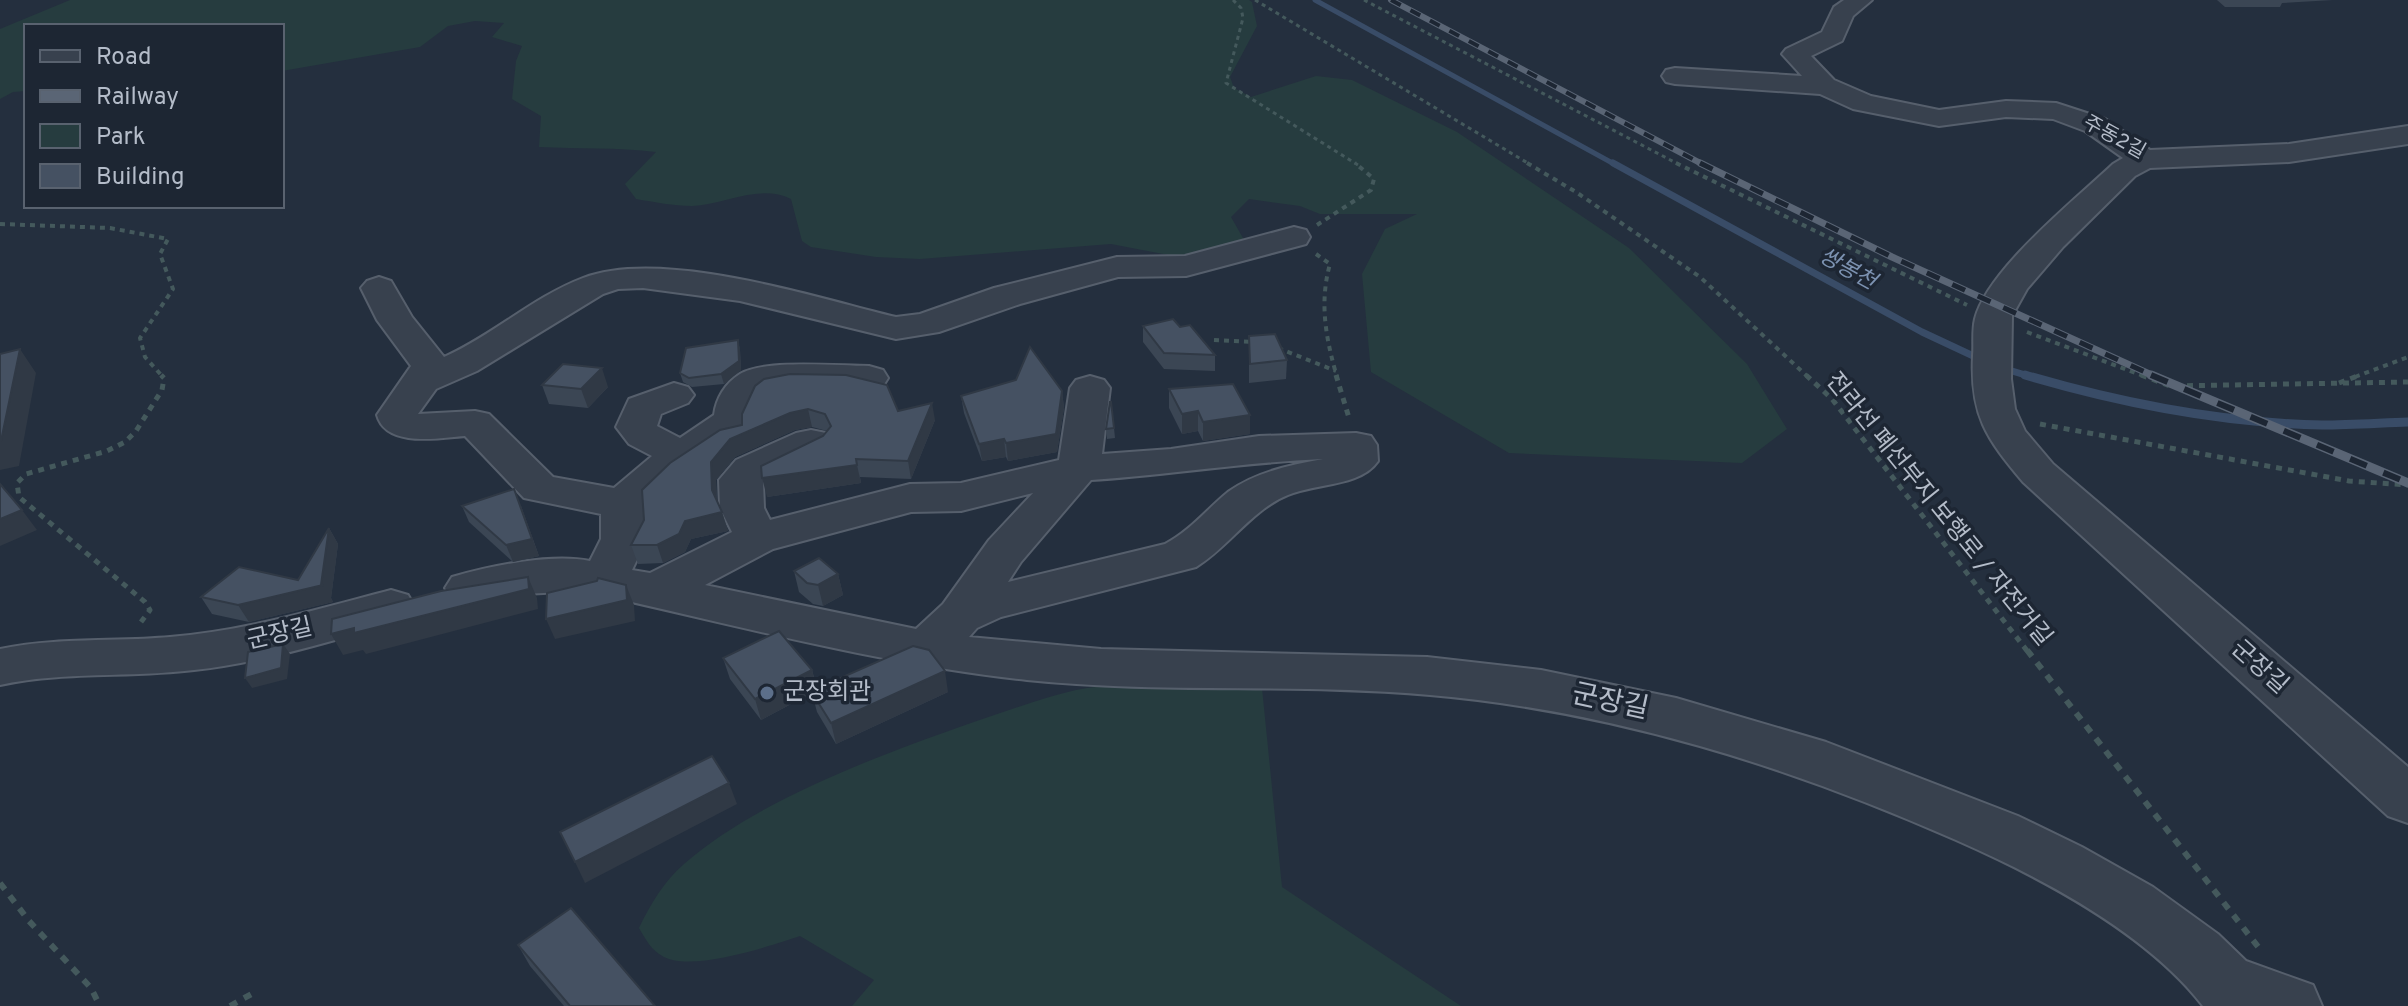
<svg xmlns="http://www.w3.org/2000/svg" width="2408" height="1006" viewBox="0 0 2408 1006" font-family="Overpass,'Noto Sans KR',sans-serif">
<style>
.green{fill:#263c3f}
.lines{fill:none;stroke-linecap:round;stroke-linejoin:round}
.stream-far2{stroke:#394c67;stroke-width:5}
.stream-far1{stroke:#394c67;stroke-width:7}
.stream{stroke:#394c67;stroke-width:9}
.minor-casing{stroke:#565f6c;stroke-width:4}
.path-far3{stroke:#44595c;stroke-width:3;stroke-dasharray:4 4;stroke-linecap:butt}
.path-far2{stroke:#44595c;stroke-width:4;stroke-dasharray:5 5;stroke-linecap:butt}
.path-far1{stroke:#44595c;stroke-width:5;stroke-dasharray:6 6;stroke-linecap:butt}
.path{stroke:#44595c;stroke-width:6;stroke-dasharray:8 8;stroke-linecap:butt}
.minor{fill:#38414e;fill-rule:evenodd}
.rail-far2-casing{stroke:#5a6575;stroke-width:6}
.rail-far1-casing{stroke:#5a6575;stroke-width:7}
.rail-casing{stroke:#5a6575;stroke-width:9}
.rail-far2{stroke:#1d2633;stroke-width:4;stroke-dasharray:11;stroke-linecap:butt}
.rail-far1{stroke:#1d2633;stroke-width:5;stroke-dasharray:14;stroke-linecap:butt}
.rail{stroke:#1d2633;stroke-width:6;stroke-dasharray:18;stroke-linecap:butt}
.wall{fill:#3b4654}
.shaded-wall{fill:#303945}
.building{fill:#455162;stroke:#303945;stroke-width:2}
.service-dot{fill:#5c6f8a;stroke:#1d2633;stroke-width:3}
.labels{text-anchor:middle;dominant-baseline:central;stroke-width:7;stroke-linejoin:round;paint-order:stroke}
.far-street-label{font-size:20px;fill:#b4bcc9;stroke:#1d2633}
.far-water-label{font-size:22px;font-style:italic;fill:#7c92b1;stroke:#1d2633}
.street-label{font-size:24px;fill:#b4bcc9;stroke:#1d2633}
.poi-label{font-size:24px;fill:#b4bcc9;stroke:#1d2633;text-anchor:start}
.near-street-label{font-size:28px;fill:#b4bcc9;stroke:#1d2633}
</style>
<rect width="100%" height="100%" fill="#242f3e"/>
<g class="green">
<path d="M70 0H1249L1252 2 1257 26 1230 77 1234 88 1251 97 1316 76 1352 80 1457 132 1629 248 1747 364 1787 429 1742 463 1509 453 1371 372 1362 274 1385 229 1417 214H1320L1300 206 1249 199 1231 217 1247 245 1184 258 1111 244 920 259 876 257 811 247 802 241 791 199C760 183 724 205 692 206 674 206 654 202 636 199L625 184 656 152C617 147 579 149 539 147L541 116 512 99 516 61 522 46 492 37 504 23 475 21 448 26 420 47 282 71V26H26V91L13 92 0 99V29Z"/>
<path d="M1154 682 1262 688 1282 887 1461 1006H852L874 980 800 936C770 946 692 972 664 957 651 950 646 940 639 928 650 905 664 881 684 864 757 800 880 755 971 723 1005 712 1041 698 1076 690 1101 685 1129 684 1154 682Z"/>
</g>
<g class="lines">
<path class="stream-far2" d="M1315 0 1616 165"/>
<g class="stream-far1">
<path d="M1613 163 1922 332 1984 361"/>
<path d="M2002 368 2032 377"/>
</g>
<path class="stream" d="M2025 375C2120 403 2222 423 2322 425 2350 425 2379 423 2408 422"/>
<defs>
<g id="minor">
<path d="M1844 0H1872L1853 16 1842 41 1811 56 1834 80 1871 96 1939 110 2006 101 2056 103 2105 119 2150 150 2289 144 2408 126V144L2289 162 2150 168 2135 176 2063 247 2027 289 2012 316 2011 379 2015 409 2025 431 2053 464 2408 767V823L2388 816 2023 482C1986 438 1970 415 1973 356 1974 344 1972 331 1975 319 1987 270 2076 199 2113 164L2123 158 2085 131 2053 119 2006 117 1939 126 1853 109 1820 94 1675 84 1666 82 1662 76 1666 70 1675 68 1802 76 1782 54 1786 49 1822 32 1834 7Z"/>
<path d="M1294 227 1306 230 1310 237 1306 244 1186 276 1118 277 1020 304 939 332 896 339 740 301 643 288 618 289 603 294 477 371 436 389 418 414 475 411 489 414 553 477 614 488 652 456 629 444 616 427 629 399 674 383 688 387 694 395 688 403 661 414 657 426 680 438 714 415C716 399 725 383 740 374 764 359 839 366 869 366L883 370 888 378 883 386 869 390C844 389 775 381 759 399 752 407 754 419 747 428L674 479 645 507 647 539 632 570 650 573 732 532 720 508 719 480 736 460 796 433 811 430 826 433 832 442 826 451 763 482 764 508 770 520 910 484 961 483 1059 460 1070 388 1076 380 1090 376 1104 380 1110 388 1102 454 1171 449 1259 436 1356 433 1371 436 1377 445 1378 461C1360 487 1316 483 1288 495 1251 510 1230 546 1196 567L1001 617 977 628 969 637 1101 649 1427 657 1541 670 1676 698 1826 742 2018 816 2082 847 2153 887 2218 934 2246 961 2313 985 2322 1006H2203C2146 932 2040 877 1956 840 1788 766 1614 711 1430 695 1296 683 1161 694 1027 680 877 664 729 623 582 591L524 594 469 604 452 599 445 588 452 577C490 566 551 553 590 561L601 539V514L524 498 465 436C439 438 386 448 377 415L411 366 377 320 361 288 367 281 379 277 391 281 412 317 444 357C492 336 533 297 583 278 662 248 813 297 896 317L920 314 994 288 1117 257 1185 256ZM1323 459C1290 465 1256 472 1228 492 1207 509 1190 531 1165 544L1008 582 1021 562 1091 480C1169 475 1245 462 1323 459ZM1033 493 989 540 943 604 916 629 705 585 773 549 911 512 961 511Z"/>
<path d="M391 590 408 595 415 607 408 619C338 639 267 662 194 670 130 678 64 671 0 685V649C57 637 113 642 170 637 245 631 318 609 391 590Z"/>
</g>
</defs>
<use href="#minor" class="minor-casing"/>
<g class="path-far3">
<path d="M1233 0 1241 8 1243 18 1226 83 1358 165"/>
<path d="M1255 0 1531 165"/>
<path d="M1364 0 1680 165"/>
</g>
<g class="path-far2">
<path d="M1527 163 1576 192 1700 277 1808 377"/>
<path d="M1676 163 1967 305"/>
<path d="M0 224 110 228 168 239 160 254 173 289 140 338 145 357 163 377"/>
<path d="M1317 225 1371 190 1374 179 1355 163"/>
<path d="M1316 254 1330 264C1319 303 1326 339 1337 377"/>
<path d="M2027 332 2146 377"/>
<path d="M1214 340 1253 342"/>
<path d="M1278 348 1336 371"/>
<path d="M2355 377 2408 357"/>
</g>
<g class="path-far1">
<path d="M1336 375 1350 421"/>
<path d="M1806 375 1832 399 2028 652"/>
<path d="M2141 375 2170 386 2408 382"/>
<path d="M2339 383 2360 375"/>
<path d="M2040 424 2349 481 2408 485"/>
<path d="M141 622 150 610 145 602 19 497 17 483 26 474 107 451 125 442 136 431 162 390 164 378 161 375"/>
</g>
<g class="path">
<path d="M2027 650 2259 948"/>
<path d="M0 883 29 921 91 988 100 1006"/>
<path d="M230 1006 257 991"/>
</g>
<use href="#minor" class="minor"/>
<defs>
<path id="rail-far2" d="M1391 0 1704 165"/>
<path id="rail-far1" d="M1700 163 1892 257 2156 377"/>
<path id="rail" d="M2151 375 2408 483"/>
</defs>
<use href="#rail-far2" class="rail-far2-casing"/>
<use href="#rail-far1" class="rail-far1-casing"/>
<use href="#rail" class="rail-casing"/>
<use href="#rail-far2" class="rail-far2"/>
<use href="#rail-far1" class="rail-far1"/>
<use href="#rail" class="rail"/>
</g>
<g class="wall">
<path d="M2217 0H2333L2282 3 2280 7H2225Z"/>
<path d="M1143 326 1180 327 1215 355V371L1164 369 1143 342Z"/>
<path d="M1249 336 1287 360 1286 379 1249 383Z"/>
<path d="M738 340 740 350 741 370 724 384 692 387 683 382 680 373Z"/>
<path d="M542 385 608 387 588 408 549 404Z"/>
<path d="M755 386 898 411 935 420 911 479 860 477 861 483 767 497 827 431 812 427 795 430 735 457 716 480 717 501 722 512 728 531 691 539 685 552 663 563 638 564 631 545 742 425Z"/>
<path d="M1169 389 1250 434 1203 441 1198 431 1182 434 1169 408Z"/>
<path d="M1062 391 1064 408 1057 452 1008 461 1006 457 982 461 964 413 961 396Z"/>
<path d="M1114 428 1115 438 1107 439 1106 429Z"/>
<path d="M462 506H521L539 556 513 562 469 522Z"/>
<path d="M329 528 338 544 331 598 333 602 249 622 212 614 201 597 298 580Z"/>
<path d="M794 571 838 574 843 595 823 606 813 604 799 592Z"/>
<path d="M723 658 812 670 817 688 948 692 836 744 817 712 812 693 761 720 730 679Z"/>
<path d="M518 945 655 1006H564L530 966Z"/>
</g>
<g class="shaded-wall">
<path d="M738 340 740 350 741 370 724 384 721 374Z"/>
<path d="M20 349 36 373 19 466 0 470V441Z"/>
<path d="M602 368 608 387 588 408 581 389Z"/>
<path d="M1062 391 1064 408 1057 452 1008 461 1006 443Z"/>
<path d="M932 403 935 420 911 479 908 461Z"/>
<path d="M808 409 812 427 795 430 735 457 716 480 717 508 712 490 711 462 730 439 790 413Z"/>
<path d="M1198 411V431L1182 434V414Z"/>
<path d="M1250 415V434L1203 441V422Z"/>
<path d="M1004 439 1006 457 982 461 979 444Z"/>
<path d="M857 465 861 483 767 497 762 478Z"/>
<path d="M514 489 539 556 513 562 506 545Z"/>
<path d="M22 510 37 530 0 546V519Z"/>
<path d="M722 512 728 531 691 539 685 552 663 563 657 545 685 521Z"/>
<path d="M329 528 338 544 331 598 333 602 249 622 238 605 321 585Z"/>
<path d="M838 574 843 595 823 606 818 585Z"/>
<path d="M528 577 537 598 538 609 366 654 363 650 343 655 331 634Z"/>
<path d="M626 585 634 605 635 621 555 639 546 619Z"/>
<path d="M283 644 290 654 287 679 252 688 245 678Z"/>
<path d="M812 670 817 690 761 720 755 699Z"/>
<path d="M945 671 948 692 836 744 831 723Z"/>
<path d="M729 783 737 804 585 883 575 862Z"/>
</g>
<g class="building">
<path d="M1173 319 1180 327 1190 325 1215 355 1164 353 1143 326Z"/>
<path d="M1275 334 1287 360 1250 364 1249 336Z"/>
<path d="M738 340 739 361 721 374 689 378 680 373 686 348Z"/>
<path d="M1030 347 1062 391 1056 434 1006 443 1004 439 979 444 961 396 1016 380Z"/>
<path d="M20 349 1 441H0V354Z"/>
<path d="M563 364 602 368 581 389 542 385Z"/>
<path d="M790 374 846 375 887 385 898 411 932 403 908 461 856 459 857 465 762 478 761 466 823 436 831 426 825 414 808 409 790 413 730 439 711 462 712 490 722 512 685 521 679 534 657 545H631L644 520 642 490 670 463 720 430 742 425V414L755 386 764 379Z"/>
<path d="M1233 384 1250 415 1203 422 1198 411 1182 414 1169 389Z"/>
<path d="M1110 402H1111L1114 428 1106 429Z"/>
<path d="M0 484 22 510 0 519Z"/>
<path d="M514 489 532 539 506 545 462 506Z"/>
<path d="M329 528 321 585H323L238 605 201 597 239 567 298 580Z"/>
<path d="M819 558 838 574 818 585 807 583 794 571Z"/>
<path d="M528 577 529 589 354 633V628L331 634 332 619 441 591Z"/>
<path d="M598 578 626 585 627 600 546 619 547 593 597 581Z"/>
<path d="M779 631 812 670 755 699 723 658Z"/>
<path d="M283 644 281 668 245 678 248 652Z"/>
<path d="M913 646 929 650 945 671 831 723 811 691Z"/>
<path d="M712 756 729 783 575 862 560 832Z"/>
<path d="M571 908 655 1006H570L518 945Z"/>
</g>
<circle class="service-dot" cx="767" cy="693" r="8"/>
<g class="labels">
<g class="far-street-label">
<text transform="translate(2114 138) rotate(29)">주동2길</text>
</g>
<g class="far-water-label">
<text transform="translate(1847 270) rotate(29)">쌍봉천</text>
</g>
<g class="street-label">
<text transform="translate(1938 510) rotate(51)">전라선 폐선부지 보행로 / 자전거길</text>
<text transform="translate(280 635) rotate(-13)">군장길</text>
<text transform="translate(2259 668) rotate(42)">군장길</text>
</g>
<g class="poi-label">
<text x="783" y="693">군장회관</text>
</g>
<g class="near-street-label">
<text transform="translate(1610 703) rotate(12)">군장길</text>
</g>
</g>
<rect x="24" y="24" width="260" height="184" fill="#1d2633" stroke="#59626f" stroke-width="2"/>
<rect x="40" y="50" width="40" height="12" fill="#38414e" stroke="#59626f" stroke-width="2"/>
<text x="96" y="64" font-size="24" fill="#b4bcc9">Road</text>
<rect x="40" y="90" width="40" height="12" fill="#5a6575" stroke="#59626f" stroke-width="2"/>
<text x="96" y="104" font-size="24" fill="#b4bcc9">Railway</text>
<rect x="40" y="124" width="40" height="24" fill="#263c3f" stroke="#59626f" stroke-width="2"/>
<text x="96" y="144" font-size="24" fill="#b4bcc9">Park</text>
<rect x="40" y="164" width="40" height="24" fill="#455162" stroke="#59626f" stroke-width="2"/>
<text x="96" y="184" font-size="24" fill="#b4bcc9">Building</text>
</svg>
